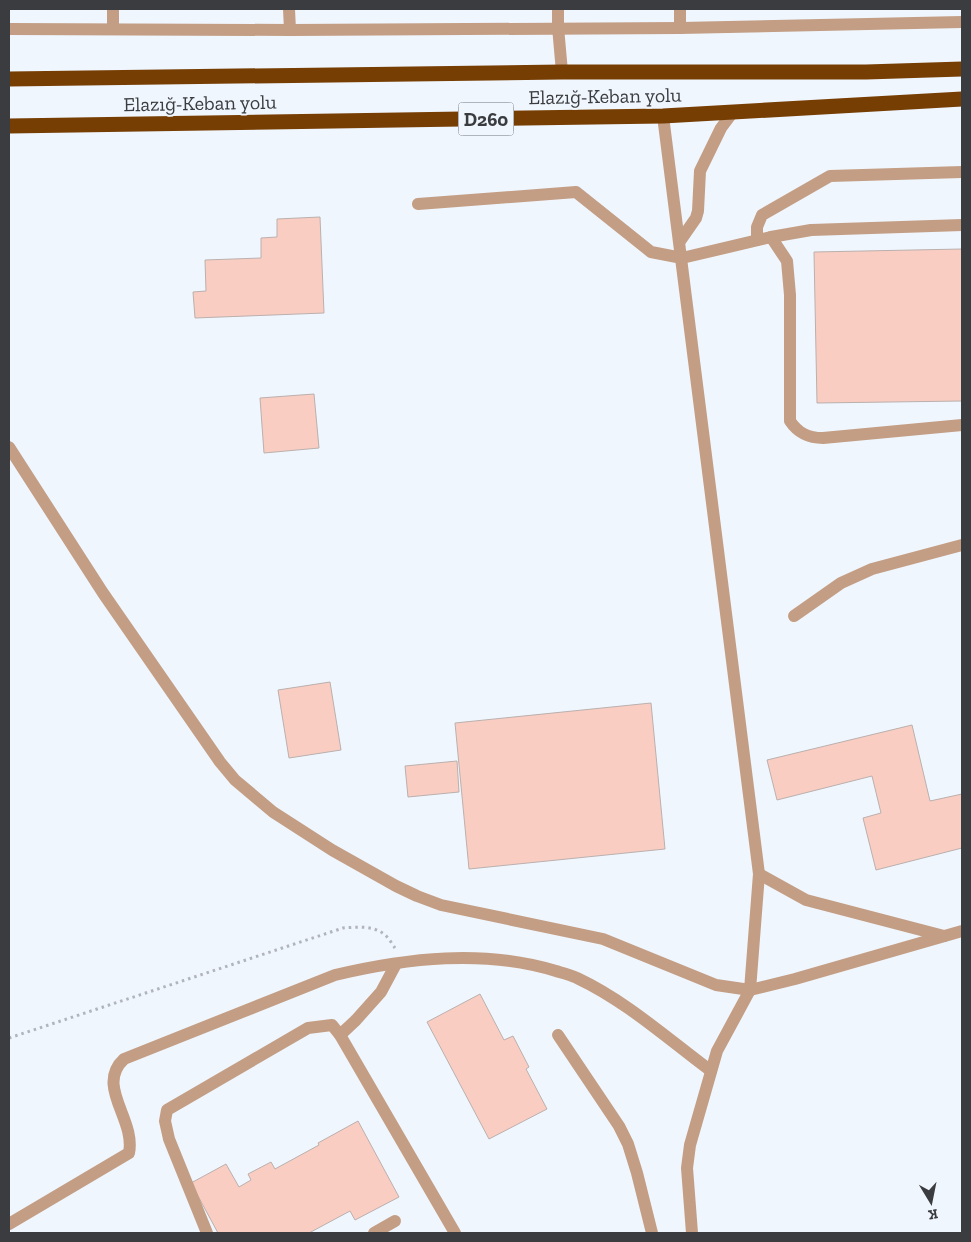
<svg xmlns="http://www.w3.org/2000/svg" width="971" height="1242" viewBox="0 0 971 1242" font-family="'Zilla Slab',serif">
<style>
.building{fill:#facdc3;stroke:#bab0ad}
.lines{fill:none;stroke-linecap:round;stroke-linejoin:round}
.path{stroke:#b0b5bb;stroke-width:3;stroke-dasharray:2.5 4;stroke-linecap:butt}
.minor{stroke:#c39e84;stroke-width:12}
.highway{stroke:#773e04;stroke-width:15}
.labels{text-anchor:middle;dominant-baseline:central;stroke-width:4;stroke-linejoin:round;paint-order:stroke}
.shield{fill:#f0f6fe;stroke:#717478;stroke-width:1}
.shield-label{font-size:19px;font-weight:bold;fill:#3a3c3f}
.street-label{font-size:20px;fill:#3a3c3f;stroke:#f0f6fe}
</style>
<rect width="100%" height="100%" fill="#f0f6fe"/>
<g class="building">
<path d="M320 217 324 313 195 318 193 292 206 291 205 260 261 258V238L277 237V219Z"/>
<path d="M962 249V401L817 403 814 252Z"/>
<path d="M314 394 319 448 264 453 260 398Z"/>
<path d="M330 682 341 750 289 758 278 690Z"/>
<path d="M651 703 665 849 469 869 455 723Z"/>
<path d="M912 725 930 801 962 794V848L876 870 863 818 881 813 872 776 777 800 767 760Z"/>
<path d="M457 761 459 792 408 797 405 766Z"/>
<path d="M480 994 504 1040 513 1036 529 1067 526 1069 547 1109 489 1139 427 1022Z"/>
<path d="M358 1121 399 1197 355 1220 350 1211 309 1233H218L191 1183 226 1164 239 1187 251 1180 248 1174 271 1162 275 1169 319 1145 318 1143Z"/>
</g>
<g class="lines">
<path class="path" d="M9 1038 343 928C356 927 374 925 385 935 389 938 392 944 395 948"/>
<g class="minor">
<path d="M289 9 290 30"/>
<path d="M558 9V27L562 72"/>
<path d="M680 9V28"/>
<path d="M9 29 290 30 680 28 962 22"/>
<path d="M113 29V9"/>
<path d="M663 116 759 874 750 990 717 1051 690 1145 687 1168 692 1233"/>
<path d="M418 204 576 192 651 252 682 258 771 237 811 230 962 225"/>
<path d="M771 237 787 261 790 295V421C798 433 808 438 823 438L962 425"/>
<path d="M757 240V227L762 215 830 176 962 172"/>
<path d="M680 241 696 218 698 211 700 171 721 128 733 112"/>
<path d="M9 447 103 593 220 762 235 780 273 812 332 850 396 886 417 896 441 905 603 939 716 985 750 990 795 979 962 931"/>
<path d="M794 616 841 583 872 569 962 545"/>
<path d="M759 874 806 900 944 936"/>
<path d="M340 1035 356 1020 381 992 396 964"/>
<path d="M558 1035 619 1126 628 1144 637 1173 652 1233"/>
<path d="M9 1224 129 1153C136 1119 95 1086 124 1059L335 975C407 958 484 949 556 971 563 973 571 975 577 978 626 1001 668 1039 711 1071"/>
<path d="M207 1233 169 1139 165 1121 167 1110 308 1028 332 1025 340 1035 455 1233"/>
<path d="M374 1233 395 1221"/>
</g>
<g class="highway">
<path d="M9 79 562 72H866L962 69"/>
<path d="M9 126 663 116 962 99"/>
</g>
</g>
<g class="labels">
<rect class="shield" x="458.5" y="102.5" width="55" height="33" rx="4"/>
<g class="shield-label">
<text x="486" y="119">D260</text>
</g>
<g class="street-label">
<text transform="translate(605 96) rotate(-1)">Elazığ-Keban yolu</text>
<text transform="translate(200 103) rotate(-1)">Elazığ-Keban yolu</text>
</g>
</g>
<rect width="971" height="1242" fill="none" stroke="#3a3c3f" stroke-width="20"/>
<g transform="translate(931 1202) rotate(170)" stroke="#f0f6fe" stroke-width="4" paint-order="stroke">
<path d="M0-4L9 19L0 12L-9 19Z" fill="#3a3c3f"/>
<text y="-8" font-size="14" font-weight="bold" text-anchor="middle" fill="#3a3c3f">K</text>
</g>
</svg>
